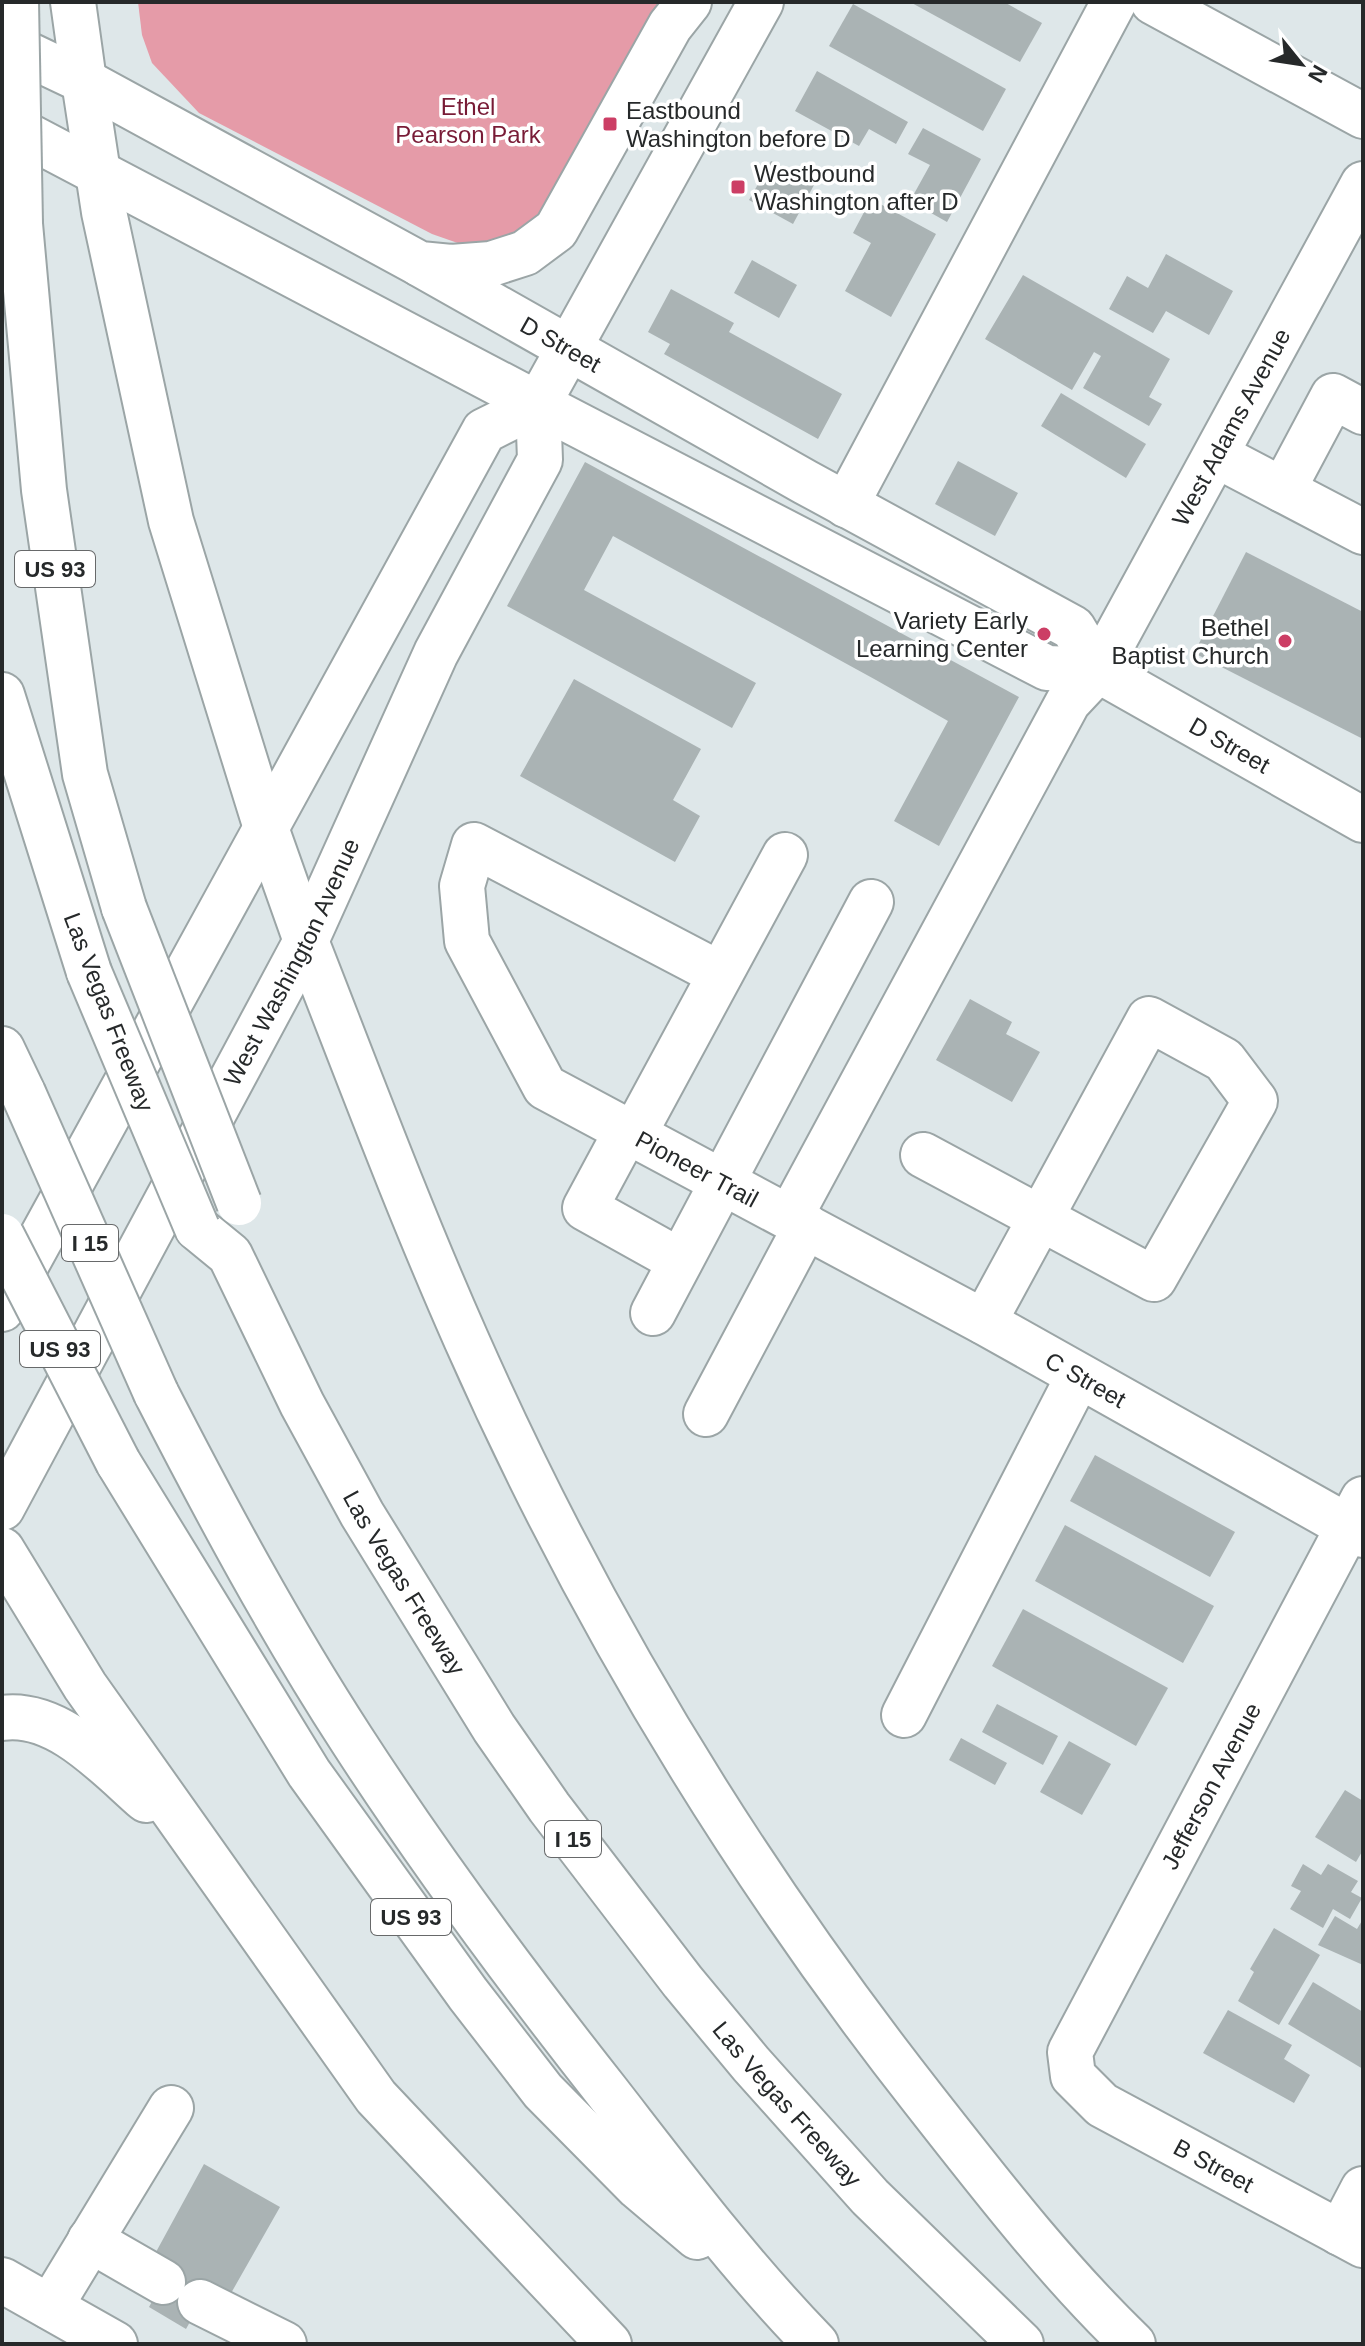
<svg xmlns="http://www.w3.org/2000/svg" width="1365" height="2346" viewBox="0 0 1365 2346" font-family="Arial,sans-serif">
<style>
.green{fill:#e59ba8}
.building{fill:#aab3b4}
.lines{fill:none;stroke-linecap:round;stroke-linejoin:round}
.minor-casing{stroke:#9ba5a6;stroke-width:48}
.major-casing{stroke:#9ba5a6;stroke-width:48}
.highway-casing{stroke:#9ba5a6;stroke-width:48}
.minor{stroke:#fff;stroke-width:44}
.major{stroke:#fff;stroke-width:44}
.highway{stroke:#fff;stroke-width:44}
.highway-bridge-casing{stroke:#9ba5a6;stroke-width:48;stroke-linecap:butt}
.highway-bridge{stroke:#fff;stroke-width:44}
.poi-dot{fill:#cc3e65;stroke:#fff;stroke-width:3}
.labels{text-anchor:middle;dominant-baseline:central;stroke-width:7;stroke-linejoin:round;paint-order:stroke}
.shield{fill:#fff;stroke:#67696a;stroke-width:2}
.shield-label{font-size:22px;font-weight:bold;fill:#26292a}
.park-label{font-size:24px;fill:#781b36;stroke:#fff}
.poi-label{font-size:24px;fill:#26292a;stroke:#fff;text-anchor:start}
.street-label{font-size:24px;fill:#26292a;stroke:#fff}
</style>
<rect width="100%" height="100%" fill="#dee7e9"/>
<path class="green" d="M138 2H664L555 211 522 244 472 248 432 234 199 113 152 63 142 35Z"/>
<g class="building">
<path d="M910 2H1004L1042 23 1020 62Z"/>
<path d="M853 4 1006 89 983 131 829 46Z"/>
<path d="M817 71 908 122 896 144 869 129 859 146 795 111Z"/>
<path d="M923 128 981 159 947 222 910 201 930 165 908 154Z"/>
<path d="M771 161 814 185 793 224 749 200Z"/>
<path d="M871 199 936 234 891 317 845 291 871 243 853 233Z"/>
<path d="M1166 254 1233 291 1209 335 1166 311 1153 333 1109 309 1127 276 1148 288Z"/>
<path d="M752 260 797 285 779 318 734 293Z"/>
<path d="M1023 275 1170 359 1149 397 1162 404 1149 426 1083 388 1101 356 1094 352 1072 390 985 339Z"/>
<path d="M671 289 734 323 729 332 842 394 818 439 664 354 670 344 648 332Z"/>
<path d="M1061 393 1146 444 1126 478 1041 426Z"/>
<path d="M958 461 1018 493 995 536 935 504Z"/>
<path d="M585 462 1019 697 939 846 894 821 948 721 876 680 613 536 584 590 756 683 732 728 507 606Z"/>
<path d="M1246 552 1363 612V739L1194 653Z"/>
<path d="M574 679 701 749 673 800 700 816 675 862 520 776Z"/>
<path d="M970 999 1012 1022 1006 1034 1040 1052 1012 1102 936 1060Z"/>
<path d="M1095 1455 1235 1532 1210 1577 1070 1501Z"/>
<path d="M1065 1525 1214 1606 1183 1663 1035 1581Z"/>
<path d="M1023 1609 1168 1688 1136 1746 992 1666Z"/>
<path d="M997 1704 1058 1736 1043 1765 982 1732Z"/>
<path d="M961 1738 1007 1763 995 1785 949 1760Z"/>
<path d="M1069 1741 1111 1764 1082 1815 1040 1792Z"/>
<path d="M1345 1790 1363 1801V1850L1356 1862 1315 1837Z"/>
<path d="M1303 1864 1321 1875 1328 1864 1358 1881 1351 1892 1362 1898 1350 1919 1333 1909 1323 1928 1290 1909 1301 1891 1291 1886Z"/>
<path d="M1335 1916 1357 1929 1363 1919V1965L1318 1945Z"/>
<path d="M1274 1928 1320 1955 1279 2025 1238 2001 1254 1972 1250 1969Z"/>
<path d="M1313 1982 1363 2012V2069L1288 2024Z"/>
<path d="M1228 2010 1292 2045 1284 2059 1310 2075 1294 2103 1203 2053Z"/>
<path d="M204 2164 280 2207 230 2295 211 2284 186 2329 149 2307 174 2262 156 2252Z"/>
</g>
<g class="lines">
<defs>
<g id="minor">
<path d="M1153 2 1363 116"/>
<path id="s1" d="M420 264 805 482 1073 628 1098 670"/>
<path id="s2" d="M538 404 1047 668 1098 670 1363 820"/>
<path d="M1216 455 1363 532"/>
<path d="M1283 490 1333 396 1363 412"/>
<path d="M846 505 1114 2"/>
<path id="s3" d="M720 974 474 845 462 886 467 941 545 1087 984 1322 1363 1535"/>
<path d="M627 1130 585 1208 680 1261"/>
<path d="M634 1134 785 855"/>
<path d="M923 1155 1154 1279 1255 1101 1224 1060 1149 1019 984 1322"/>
<path id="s4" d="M790 1217 1068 702 1098 670 1363 184"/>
<path d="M653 1313 871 902"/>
<path d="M706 1414 806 1226"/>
<path id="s5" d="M1363 1499 1070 2052 1073 2076 1102 2105 1363 2245"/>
<path d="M904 1715 1078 1377"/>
<path d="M1340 2233 1363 2189"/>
<path d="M90 2240 163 2282"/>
<path d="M2 2280 115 2344"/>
<path d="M200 2302 284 2344"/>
<path d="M50 2307 171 2108"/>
</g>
<g id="major">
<path d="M2 42 84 81 420 264 451 267 491 264 525 253 556 230 670 26 689 2"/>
<path d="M84 81 104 212 171 521 266 828 306 941"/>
<path d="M2 122 538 404"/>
<path d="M2 1309 484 431 538 404"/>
<path id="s6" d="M2 1508 306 941 436 653 540 460 538 404 761 2"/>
</g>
<g id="highway">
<path d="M73 2 84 81"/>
<path d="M20 224 44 490 85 774 124 908"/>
<path d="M2 695 89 972"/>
<path d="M306 941C358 1074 408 1208 466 1339 586 1611 740 1866 924 2100 990 2184 1056 2270 1133 2344"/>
<path d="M2 1049 23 1093"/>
<path id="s7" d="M197 1228 230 1255 302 1404 362 1514 494 1728 549 1807 683 1982 751 2064 870 2197 1021 2344"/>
<path d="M156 1393C217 1512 280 1629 352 1740 431 1862 518 1979 608 2093 674 2178 740 2266 816 2344"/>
<path d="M118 1462 309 1773 468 1994 543 2091 638 2187 697 2237"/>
<path d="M2 1550 85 1686 376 2097 609 2344"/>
<path d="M2 1718C58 1710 108 1767 146 1800"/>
</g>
</defs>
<use href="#minor" class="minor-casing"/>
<use href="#major" class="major-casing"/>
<use href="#highway" class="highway-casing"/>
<use href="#minor" class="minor"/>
<use href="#major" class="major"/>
<use href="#highway" class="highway"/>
<defs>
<g id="highway-bridge">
<path d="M16 2 20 224"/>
<path d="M124 908 239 1203"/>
<path d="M89 972 197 1228"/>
<path d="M23 1093 156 1393"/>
<path d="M2 1236 118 1462"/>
</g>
</defs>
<use href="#highway-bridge" class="highway-bridge-casing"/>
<use href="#highway-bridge" class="highway-bridge"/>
</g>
<g class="poi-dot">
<rect x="602" y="116" width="16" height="16" rx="4"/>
<rect x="730" y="179" width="16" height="16" rx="4"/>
<circle cx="1044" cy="634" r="8"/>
<circle cx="1285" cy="641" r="8"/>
</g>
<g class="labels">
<g class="shield">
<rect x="15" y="551" width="80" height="36" rx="6"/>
<rect x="62" y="1225" width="56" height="36" rx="6"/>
<rect x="20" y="1331" width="80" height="36" rx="6"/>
<rect x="545" y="1821" width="56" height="36" rx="6"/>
<rect x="371" y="1899" width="80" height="36" rx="6"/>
</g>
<g class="shield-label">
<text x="55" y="569">US 93</text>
<text x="90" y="1243">I 15</text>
<text x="60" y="1349">US 93</text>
<text x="573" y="1839">I 15</text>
<text x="411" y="1917">US 93</text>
</g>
<g class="park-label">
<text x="468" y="106">Ethel<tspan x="468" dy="28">Pearson Park</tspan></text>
</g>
<g class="poi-label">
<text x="626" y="110">Eastbound<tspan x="626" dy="28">Washington before D</tspan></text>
<text x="754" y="173">Westbound<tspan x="754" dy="28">Washington after D</tspan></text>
<text x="1028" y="620" text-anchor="end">Variety Early<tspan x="1028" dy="28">Learning Center</tspan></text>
<text x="1269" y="627" text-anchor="end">Bethel<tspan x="1269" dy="28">Baptist Church</tspan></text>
</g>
<g class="street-label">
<text stroke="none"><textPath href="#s1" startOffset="162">D Street</textPath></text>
<text stroke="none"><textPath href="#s4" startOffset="906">West Adams Avenue</textPath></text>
<text stroke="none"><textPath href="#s2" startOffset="776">D Street</textPath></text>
<text stroke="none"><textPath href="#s6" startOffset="618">West Washington Avenue</textPath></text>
<text transform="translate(109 1012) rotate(69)">Las Vegas Freeway</text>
<text stroke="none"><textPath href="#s3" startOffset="714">Pioneer Trail</textPath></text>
<text stroke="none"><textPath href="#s3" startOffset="1156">C Street</textPath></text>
<text stroke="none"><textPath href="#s7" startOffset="414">Las Vegas Freeway</textPath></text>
<text transform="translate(1211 1786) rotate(-62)">Jefferson Avenue</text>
<text stroke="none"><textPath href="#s7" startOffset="1062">Las Vegas Freeway</textPath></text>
<text stroke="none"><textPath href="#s5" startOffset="818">B Street</textPath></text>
</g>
</g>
<rect width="1365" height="2346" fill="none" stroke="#26292a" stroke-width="8"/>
<g transform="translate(1301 64) rotate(120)" stroke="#ffffff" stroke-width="6" paint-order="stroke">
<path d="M0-6L14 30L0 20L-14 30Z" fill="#26292a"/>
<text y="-12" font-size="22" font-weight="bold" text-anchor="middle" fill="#26292a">N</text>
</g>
</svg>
